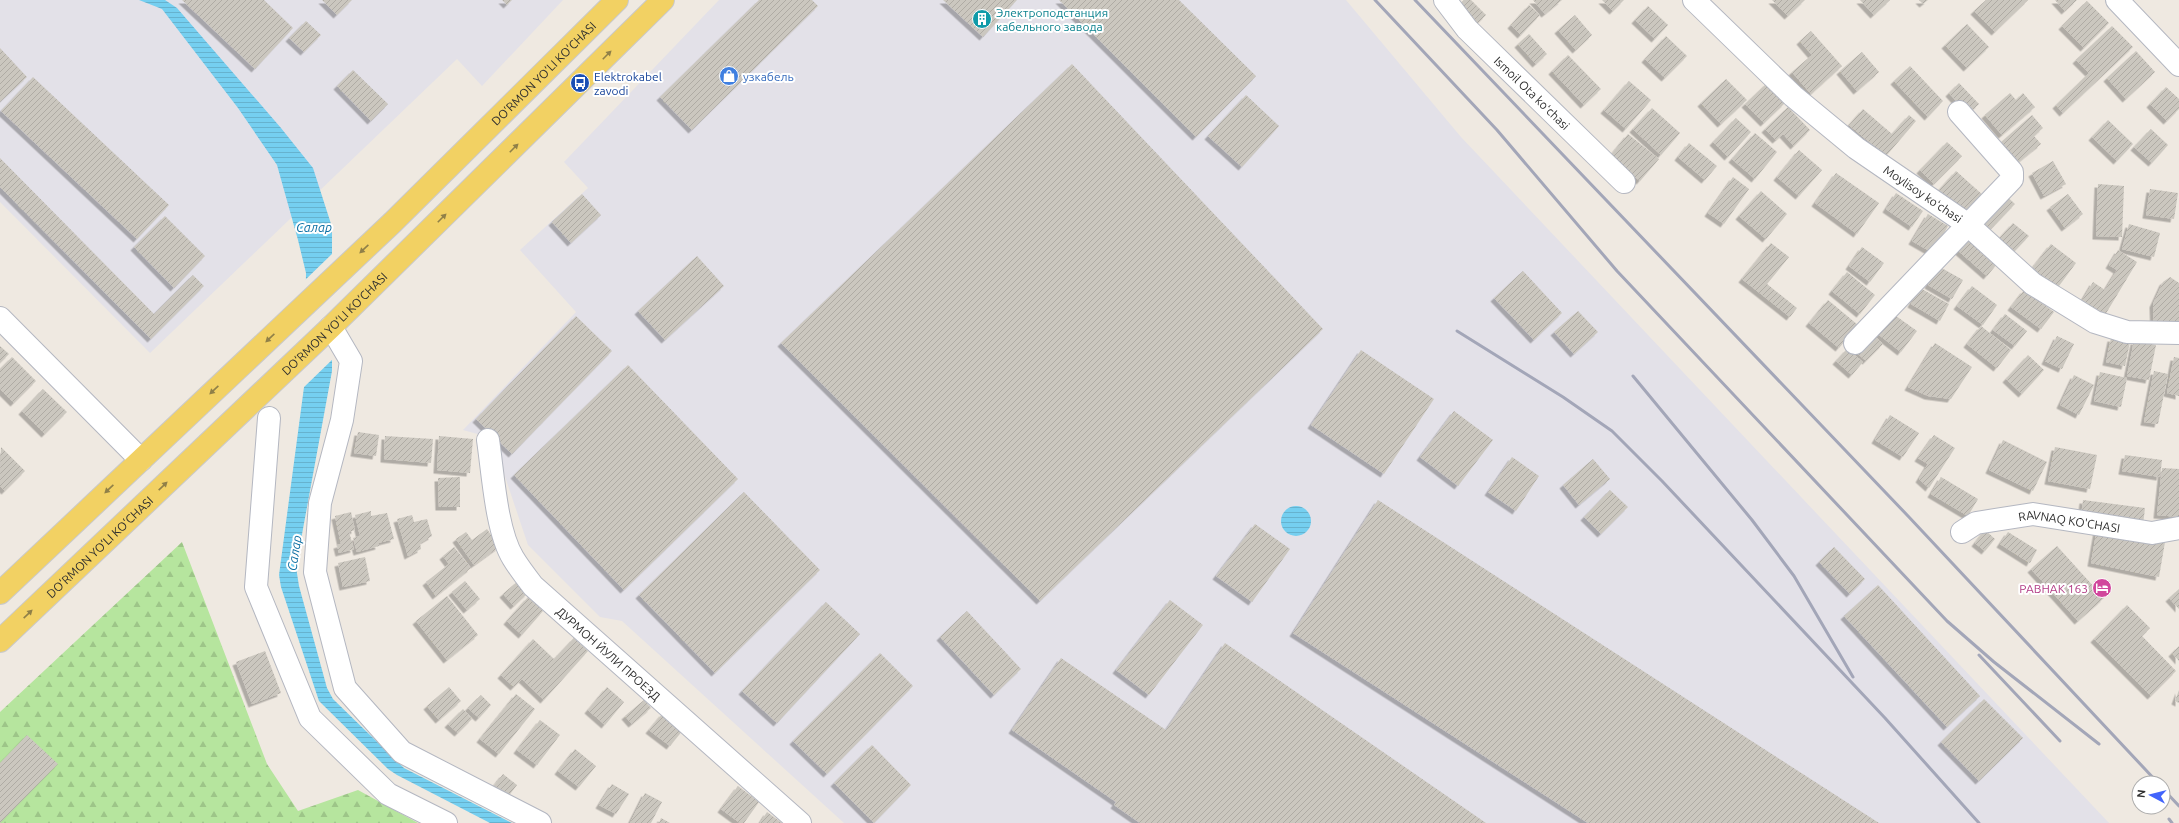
<svg xmlns="http://www.w3.org/2000/svg" width="2179" height="823" viewBox="0 0 2179 823" font-family="Ubuntu,sans-serif">
<style>
.industrial{fill:#e3e1e8}
.forest{fill:url(#forest-firs)}
.water{fill:url(#water-rules)}
.pier{fill:#efe9e1}
.building{fill:url(#building-hatch);filter:url(#shadow)}
.lines{fill:none;stroke-linecap:round;stroke-linejoin:round}
.minor-casing{stroke:#b4b7c1;stroke-width:24}
.major-casing{stroke:#c9c9c9;stroke-width:24}
.minor{stroke:#fff;stroke-width:22}
.major{stroke:#f2d163;stroke-width:22}
.rail{stroke:#a3a6b8;stroke-width:3}
.oneway{fill:#908048}
.labels{text-anchor:middle;dominant-baseline:central;stroke-width:4;stroke-linejoin:round;paint-order:stroke}
.culture-label{font-size:12px;fill:#0d838f;stroke:#fff;text-anchor:start}
.street-label{font-size:12px;fill:#2e2e2e;stroke:#fff}
.transit-label{font-size:12px;fill:#164399;stroke:#fff;text-anchor:start}
.shop-label{font-size:12px;fill:#366cbe;stroke:#fff;text-anchor:start}
.hotel-label{font-size:12px;fill:#b23c85;stroke:#fff;text-anchor:end}
.water-label{font-size:13px;font-style:italic;fill:#0d6fa3;stroke:#fff}
</style>
<defs>
<pattern id="forest-firs" width="22" height="20" patternUnits="userSpaceOnUse"><rect width="22" height="20" fill="#b6e59e"/><path d="M5 1l3.5 6h-7zM16 11l3.5 6h-7z" fill="#9dc588"/></pattern>
<pattern id="water-rules" width="6" height="5" patternUnits="userSpaceOnUse"><rect width="6" height="5" fill="#75cff0"/><path d="M0 2.5h6" fill="none" stroke="#66b2ce"/></pattern>
<pattern id="building-hatch" width="6" height="6" patternUnits="userSpaceOnUse"><rect width="6" height="6" fill="#cbc7bf"/><path d="M-1 1l2-2M0 6l6-6M5 7l2-2" fill="none" stroke="#afaba4"/></pattern>
<filter id="shadow"><feDropShadow dx="-3.5" dy="3.5" stdDeviation="0" flood-color="#0004"/></filter>
</defs>
<rect width="100%" height="100%" fill="#efe9e1"/>
<g class="industrial">
<path d="M0 0H563L482 86 457 59 150 353 0 202Z"/>
<path d="M719 0H1346L1461 137 2109 823H844L622 621 600 617 528 545 492 438 463 430 576 312 520 250 588 188 564 162Z"/>
</g>
<path class="forest" d="M182 542 267 764 298 811 358 790 418 823H0V712Z"/>
<g class="water">
<path d="M139 0H165L177 8 281 128 313 168 332 227V371L296 567 299 586 327 688 333 699 404 768 512 823H490L397 775 388 769 319 701 281 587 279 575 304 387 306 273 298 240 277 165 238 108 162 9Z"/>
<circle cx="1296" cy="521" r="15"/>
</g>
<path class="pier" d="M334 252V358L302 389 303 282Z"/>
<g class="building">
<path d="M182 0H264L293 28 255 69Z"/>
<path d="M322 0H352L337 15Z"/>
<path d="M502 0H512L507 5Z"/>
<path d="M759 0H812L818 6 692 130 660 97Z"/>
<path d="M943 0H1017L983 37Z"/>
<path d="M1059 0H1179L1256 76 1196 137Z"/>
<path d="M1464 0H1471L1486 15 1474 27 1456 8Z"/>
<path d="M1533 0H1562L1545 14Z"/>
<path d="M1602 0H1624L1613 11Z"/>
<path d="M1772 0H1805L1788 16Z"/>
<path d="M1860 0H1890L1874 15Z"/>
<path d="M1919 0H1928L1923 4Z"/>
<path d="M1986 0H2028L1995 32 1974 11Z"/>
<path d="M2055 0H2077L2065 11Z"/>
<path d="M2087 1 2109 23 2084 48 2062 26Z"/>
<path d="M1529 5 1540 15 1521 35 1511 25Z"/>
<path d="M1648 6 1668 25 1655 39 1635 20Z"/>
<path d="M1575 15 1592 35 1576 50 1558 30Z"/>
<path d="M306 21 321 35 304 52 289 38Z"/>
<path d="M1967 24 1989 47 1967 68 1945 45Z"/>
<path d="M2112 26 2133 47 2063 113 2056 105 2089 73 2076 60Z"/>
<path d="M1811 31 1842 66 1811 94 1792 72 1812 55 1800 41Z"/>
<path d="M1529 34 1547 54 1536 64 1518 44Z"/>
<path d="M1666 36 1687 56 1665 78 1645 59Z"/>
<path d="M0 48 27 77 0 102Z"/>
<path d="M2136 51 2155 72 2126 99 2107 78Z"/>
<path d="M1862 52 1879 72 1857 91 1840 71Z"/>
<path d="M1568 55 1601 89 1584 105 1552 71Z"/>
<path d="M1072 64 1323 329 1040 601 781 343Z"/>
<path d="M1910 66 1943 101 1928 117 1894 81Z"/>
<path d="M353 70 388 104 371 121 337 86Z"/>
<path d="M33 77 169 205 137 239 1 111Z"/>
<path d="M1726 79 1747 100 1721 124 1701 103Z"/>
<path d="M1629 81 1651 100 1626 129 1604 110Z"/>
<path d="M1767 83 1785 103 1764 123 1745 104Z"/>
<path d="M1959 83 1979 104 1968 114 1949 93Z"/>
<path d="M2166 87 2179 99V109L2167 121 2150 104Z"/>
<path d="M2010 93 2016 100 2023 93 2035 107 2002 135 1985 115Z"/>
<path d="M1246 95 1279 126 1242 167 1208 136Z"/>
<path d="M1788 107 1810 130 1794 146 1783 134 1776 140 1765 129Z"/>
<path d="M1652 108 1680 133 1661 155 1633 129Z"/>
<path d="M1863 109 1892 134 1909 115 1916 121 1886 156 1849 125Z"/>
<path d="M2032 115 2043 128 2034 136 2041 144 2016 164 1999 144Z"/>
<path d="M1736 118 1751 132 1728 157 1713 142Z"/>
<path d="M2108 120 2133 144 2117 161 2092 137Z"/>
<path d="M2151 129 2168 145 2152 163 2134 147Z"/>
<path d="M1755 133 1777 152 1755 179 1732 159Z"/>
<path d="M1628 134 1659 159 1640 181 1610 156Z"/>
<path d="M1947 142 1962 156 1934 184 1920 170Z"/>
<path d="M1689 143 1717 166 1705 180 1678 157Z"/>
<path d="M1799 150 1822 170 1799 196 1777 177Z"/>
<path d="M0 158 154 314 193 275 204 286 151 339 0 187Z"/>
<path d="M2053 161 2066 184 2044 196 2032 173Z"/>
<path d="M1956 171 1984 196 1967 215 1939 190Z"/>
<path d="M1836 173 1879 203 1857 234 1815 203Z"/>
<path d="M1733 177 1749 189 1724 224 1708 213Z"/>
<path d="M2098 184 2124 186 2122 237 2096 236Z"/>
<path d="M2150 189 2178 193 2174 219 2146 215Z"/>
<path d="M1761 191 1787 214 1766 239 1739 216Z"/>
<path d="M1896 193 1923 211 1912 227 1886 209Z"/>
<path d="M2003 193 2015 204 1990 230 1978 219Z"/>
<path d="M582 194 601 215 571 243 552 222Z"/>
<path d="M2068 194 2083 214 2065 228 2050 207Z"/>
<path d="M1928 214 1948 226 1933 253 1912 241Z"/>
<path d="M165 216 205 256 174 288 134 247Z"/>
<path d="M2013 223 2029 236 2011 255 1996 242Z"/>
<path d="M2129 224 2160 233 2154 257 2122 249Z"/>
<path d="M1964 235 1997 264 1987 276 1954 247Z"/>
<path d="M1771 243 1789 257 1767 284 1797 308 1790 317 1742 279Z"/>
<path d="M2051 244 2076 263 2056 290 2030 271Z"/>
<path d="M1862 247 1884 263 1870 282 1849 266Z"/>
<path d="M2118 250 2137 262 2102 320 2079 306 2093 282 2105 290 2117 270 2109 265Z"/>
<path d="M697 256 724 286 665 340 638 311Z"/>
<path d="M1938 266 1963 280 1952 299 1928 285Z"/>
<path d="M1523 271 1562 313 1534 340 1494 298Z"/>
<path d="M1847 272 1875 295 1860 314 1832 291Z"/>
<path d="M2170 277 2179 283V330L2154 329 2153 304 2163 282Z"/>
<path d="M1972 286 1997 305 1983 325 1957 306Z"/>
<path d="M1920 288 1949 304 1940 321 1911 304Z"/>
<path d="M2024 290 2054 312 2041 329 2011 307Z"/>
<path d="M1828 300 1858 325 1839 348 1809 323Z"/>
<path d="M1578 311 1598 332 1574 354 1554 332Z"/>
<path d="M1889 311 1917 331 1901 352 1874 331Z"/>
<path d="M2005 314 2027 331 2015 346 1993 330Z"/>
<path d="M576 316 612 351 512 454 476 419Z"/>
<path d="M1981 326 2011 350 1997 368 1967 344Z"/>
<path d="M1871 332 1883 344 1866 361 1854 350Z"/>
<path d="M2057 336 2074 344 2062 369 2045 361Z"/>
<path d="M2111 338 2130 342 2125 366 2106 362Z"/>
<path d="M2134 341 2156 345 2149 380 2127 376Z"/>
<path d="M1935 343 1972 367 1951 399 1928 396 1908 387Z"/>
<path d="M0 346 9 354 0 363Z"/>
<path d="M1847 349 1863 362 1852 375 1836 361Z"/>
<path d="M1361 350 1434 399 1384 474 1311 425Z"/>
<path d="M2028 355 2044 370 2022 394 2006 379Z"/>
<path d="M12 357 36 381 14 403 0 389V369Z"/>
<path d="M2174 357 2179 358V396L2167 393Z"/>
<path d="M628 365 738 479 624 590 514 475Z"/>
<path d="M2154 371 2168 374 2158 424 2144 422Z"/>
<path d="M2100 372 2127 378 2121 407 2094 401Z"/>
<path d="M2074 375 2094 385 2079 415 2060 405Z"/>
<path d="M43 389 67 412 45 434 22 411Z"/>
<path d="M1454 411 1493 440 1458 486 1420 457Z"/>
<path d="M1890 415 1919 433 1903 457 1875 440Z"/>
<path d="M358 432 379 435 376 456 354 453Z"/>
<path d="M1934 435 1955 448 1929 488 1919 479 1928 464 1918 458Z"/>
<path d="M385 436 433 439 431 463 384 459Z"/>
<path d="M439 436 473 439 470 473 437 470Z"/>
<path d="M2003 440 2047 462 2033 491 1989 470Z"/>
<path d="M1 447 25 471 5 491 0 486Z"/>
<path d="M2055 447 2097 455 2090 489 2048 481Z"/>
<path d="M2125 455 2162 460 2160 477 2122 471Z"/>
<path d="M1512 457 1539 476 1516 511 1488 492Z"/>
<path d="M1593 459 1610 479 1579 505 1563 485Z"/>
<path d="M2162 468 2179 469V517L2157 515Z"/>
<path d="M460 477V507H439L438 478Z"/>
<path d="M1941 477 1978 499 1968 516 1931 494Z"/>
<path d="M1610 490 1628 507 1601 534 1584 517Z"/>
<path d="M744 492 820 570 715 673 639 595Z"/>
<path d="M1378 500 1879 823H1588L1293 633Z"/>
<path d="M2083 500 2145 508 2143 525 2081 517Z"/>
<path d="M371 511V516L387 513 394 539 378 543 379 546 357 552 353 538 360 536 355 515Z"/>
<path d="M351 512 355 530 349 532 354 549 339 553 337 545 341 544 335 516Z"/>
<path d="M412 515 414 522 427 519 432 536 420 543 421 549 408 556 397 519Z"/>
<path d="M1255 524 1290 549 1252 602 1216 576Z"/>
<path d="M487 529 499 547 474 565 456 539 466 532 472 540Z"/>
<path d="M2097 529 2165 542 2159 577 2091 563Z"/>
<path d="M1985 530 1995 539 1985 551 1975 543Z"/>
<path d="M2008 532 2037 550 2030 563 2000 544Z"/>
<path d="M2057 546 2104 598 2078 621 2031 569Z"/>
<path d="M454 547 471 568 436 596 426 582 449 564 443 556Z"/>
<path d="M1834 547 1865 579 1850 594 1819 562Z"/>
<path d="M365 557 370 581 343 587 338 563Z"/>
<path d="M465 581 480 599 467 610 452 592Z"/>
<path d="M518 581 528 593 514 606 503 594Z"/>
<path d="M1878 585 1980 696 1947 727 1844 616Z"/>
<path d="M2179 589V609L2169 598Z"/>
<path d="M447 596 478 635 447 660 416 621Z"/>
<path d="M528 597 543 611 522 635 507 621Z"/>
<path d="M1170 600 1203 625 1149 695 1116 670Z"/>
<path d="M826 602 860 634 777 723 742 691Z"/>
<path d="M2127 605 2150 628 2142 636 2176 671 2151 696 2094 639Z"/>
<path d="M967 611 1021 669 994 695 940 637Z"/>
<path d="M574 638 588 651 544 700 522 679 514 687 501 675 533 639 554 659Z"/>
<path d="M1225 643 1486 823H1140L1114 805 1116 802 1012 730 1061 658 1166 730Z"/>
<path d="M2179 646V661L2172 653Z"/>
<path d="M265 651 281 693 252 704 236 662Z"/>
<path d="M880 653 913 686 827 774 793 741Z"/>
<path d="M449 687 461 701 439 720 427 706Z"/>
<path d="M607 687 624 702 605 725 588 710Z"/>
<path d="M2179 690V703L2175 701Z"/>
<path d="M516 694 535 709 499 754 480 739Z"/>
<path d="M481 695 491 705 479 718 468 708Z"/>
<path d="M1984 699 2023 738 1979 781 1941 742Z"/>
<path d="M644 700 651 708 632 724 625 716Z"/>
<path d="M463 709 472 719 458 733 448 724Z"/>
<path d="M663 713 683 730 670 746 649 730Z"/>
<path d="M540 720 560 735 537 765 517 750Z"/>
<path d="M27 735 58 764 0 823V763Z"/>
<path d="M872 745 911 785 874 823 834 783Z"/>
<path d="M575 749 596 766 579 787 558 771Z"/>
<path d="M503 774 517 785 504 802 490 791Z"/>
<path d="M612 784 629 794 616 814 599 805Z"/>
<path d="M738 786 759 802 744 823H740L721 809Z"/>
<path d="M645 793 662 802 651 823H630Z"/>
<path d="M767 812 782 823H760Z"/>
<path d="M661 818 670 823H659Z"/>
</g>
<g class="lines">
<defs>
<g id="minor">
<path d="M1445 0 1467 29 1624 182"/>
<path d="M1694 0 1793 96 1856 148 1967 224 2033 284 2095 322 2127 332 2179 333"/>
<path d="M2117 0 2179 65"/>
<path d="M0 318 141 460"/>
<path d="M331 327 351 361 342 420 320 503 315 572 345 688 402 752 540 823"/>
<path d="M1855 343 2012 179V172L1959 112"/>
<path d="M269 418 256 587 310 718 388 794 446 823"/>
<path id="s1" d="M488 440C493 473 496 530 513 558 519 568 526 577 533 586L800 823"/>
<path id="s2" d="M1962 532 1976 523 2033 514 2152 533 2179 528"/>
</g>
<g id="major">
<path id="s3" d="M0 593 393 222 617 0"/>
<path id="s4" d="M0 641 331 327 663 0"/>
</g>
</defs>
<use href="#minor" class="minor-casing"/>
<use href="#major" class="major-casing"/>
<use href="#minor" class="minor"/>
<use href="#major" class="major"/>
<g class="rail">
<path d="M1375 0 1497 130 1617 271 1947 621 1994 662 2099 744"/>
<path d="M1415 0 1908 516 2158 783"/>
<path d="M1457 331 1563 397 1612 431 1662 481 1885 718 1979 823"/>
<path d="M1633 376 1752 520 1794 576 1853 677"/>
<path d="M1979 655 2060 741"/>
<path d="M2163 789 2179 806"/>
<path d="M2169 819 2172 823"/>
</g>
</g>
<defs><path id="oneway-solid" d="M-6-.8H1V-3.2L6.5 0L1 3.2V.8H-6Z"/></defs>
<g class="oneway">
<use href="#oneway-solid" transform="translate(607 55) rotate(-45)"/>
<use href="#oneway-solid" transform="translate(514 148) rotate(-45)"/>
<use href="#oneway-solid" transform="translate(442 218) rotate(-45)"/>
<use href="#oneway-solid" transform="translate(364 249) rotate(137)"/>
<use href="#oneway-solid" transform="translate(270 338) rotate(137)"/>
<use href="#oneway-solid" transform="translate(214 390) rotate(137)"/>
<use href="#oneway-solid" transform="translate(163 486) rotate(-44)"/>
<use href="#oneway-solid" transform="translate(109 489) rotate(137)"/>
<use href="#oneway-solid" transform="translate(28 614) rotate(-44)"/>
</g>
<defs>
<symbol id="building-disc" viewBox="-11 -11 22 22"><circle r="9.5" fill="#0f9aa8" stroke="#fff"/><path d="M-4-6H4V6H1V3H-1V6H-4ZM-2.5-4.3h1.7v1.8h-1.7ZM.8-4.3h1.7v1.8H.8ZM-2.5-1h1.7V.8h-1.7ZM.8-1h1.7V.8H.8Z" fill="#fff"/></symbol>
<symbol id="shop-disc" viewBox="-11 -11 22 22"><circle r="9.5" fill="#3f7fe0" stroke="#fff"/><path d="M-5-2.5h2.3a2.7 3.5 0 0 1 5.4 0H5L5.5 6h-11ZM-1.5-2.5h3a1.5 2.3 0 0 0-3 0Z" fill="#fff"/></symbol>
<symbol id="bus-disc" viewBox="-11 -11 22 22"><circle r="9.5" fill="#1a4fb4" stroke="#fff"/><path d="M-5-6H5V4H4V6H2V4H-2V6H-4V4H-5ZM-3.5-4V0h7V-4ZM-3.5 1.2v1.5H-2V1.2ZM2 1.2v1.5H3.5V1.2Z" fill="#fff"/></symbol>
<symbol id="hotel-disc" viewBox="-11 -11 22 22"><circle r="9.5" fill="#d1479c" stroke="#fff"/><path d="M-6-4.5h1.5V1H6V5H4.5V3h-9V5H-6ZM-4 0a1.8 1.8 0 1 1 3.6 0ZM.5 0V-2.5h3Q6-2.5 6 0Z" fill="#fff"/></symbol>
</defs>
<g fill-rule="evenodd">
<use href="#building-disc" x="971" y="8" width="22" height="22"/>
<use href="#shop-disc" x="718" y="65" width="22" height="22"/>
<use href="#bus-disc" x="569" y="72" width="22" height="22"/>
<use href="#hotel-disc" x="2091" y="577" width="22" height="22"/>
</g>
<g class="labels">
<g class="culture-label">
<text x="996" y="12">Электроподстанция<tspan x="996" dy="14">кабельного завода</tspan></text>
</g>
<g class="street-label">
<text stroke="none"><textPath href="#s3" startOffset="752">DO‘RMON YO‘LI KO‘CHASI</textPath></text>
<text transform="translate(1532 93) rotate(44)">Ismoil Ota koʻchasi</text>
<text transform="translate(1923 194) rotate(34)">Moylisoy koʻchasi</text>
<text stroke="none"><textPath href="#s4" startOffset="461">DO‘RMON YO‘LI KO‘CHASI</textPath></text>
<text stroke="none"><textPath href="#s2" startOffset="111">RAVNAQ KO'CHASI</textPath></text>
<text stroke="none"><textPath href="#s4" startOffset="137">DO‘RMON YO‘LI KO‘CHASI</textPath></text>
<text stroke="none"><textPath href="#s1" startOffset="257">ДУРМОН ЙУЛИ ПРОЕЗД</textPath></text>
</g>
<g class="transit-label">
<text x="594" y="76">Elektrokabel<tspan x="594" dy="14">zavodi</tspan></text>
</g>
<g class="shop-label">
<text x="743" y="76">узкабель</text>
</g>
<g class="hotel-label">
<text x="2088" y="588">РАВНАК 163</text>
</g>
<g class="water-label">
<text x="314" y="227">Салар</text>
<text transform="translate(294 553) rotate(-81)">Салар</text>
</g>
</g>
<g transform="translate(2151 795) rotate(277)"><circle r="19" fill="#ffffff" stroke="#ababab"/>
<path d="M0-3L7 15L0 10L-7 15Z" fill="#4264fb"/>
<text y="-6" font-size="11" font-weight="bold" text-anchor="middle" fill="#2e2e2e">N</text>
</g>
</svg>
